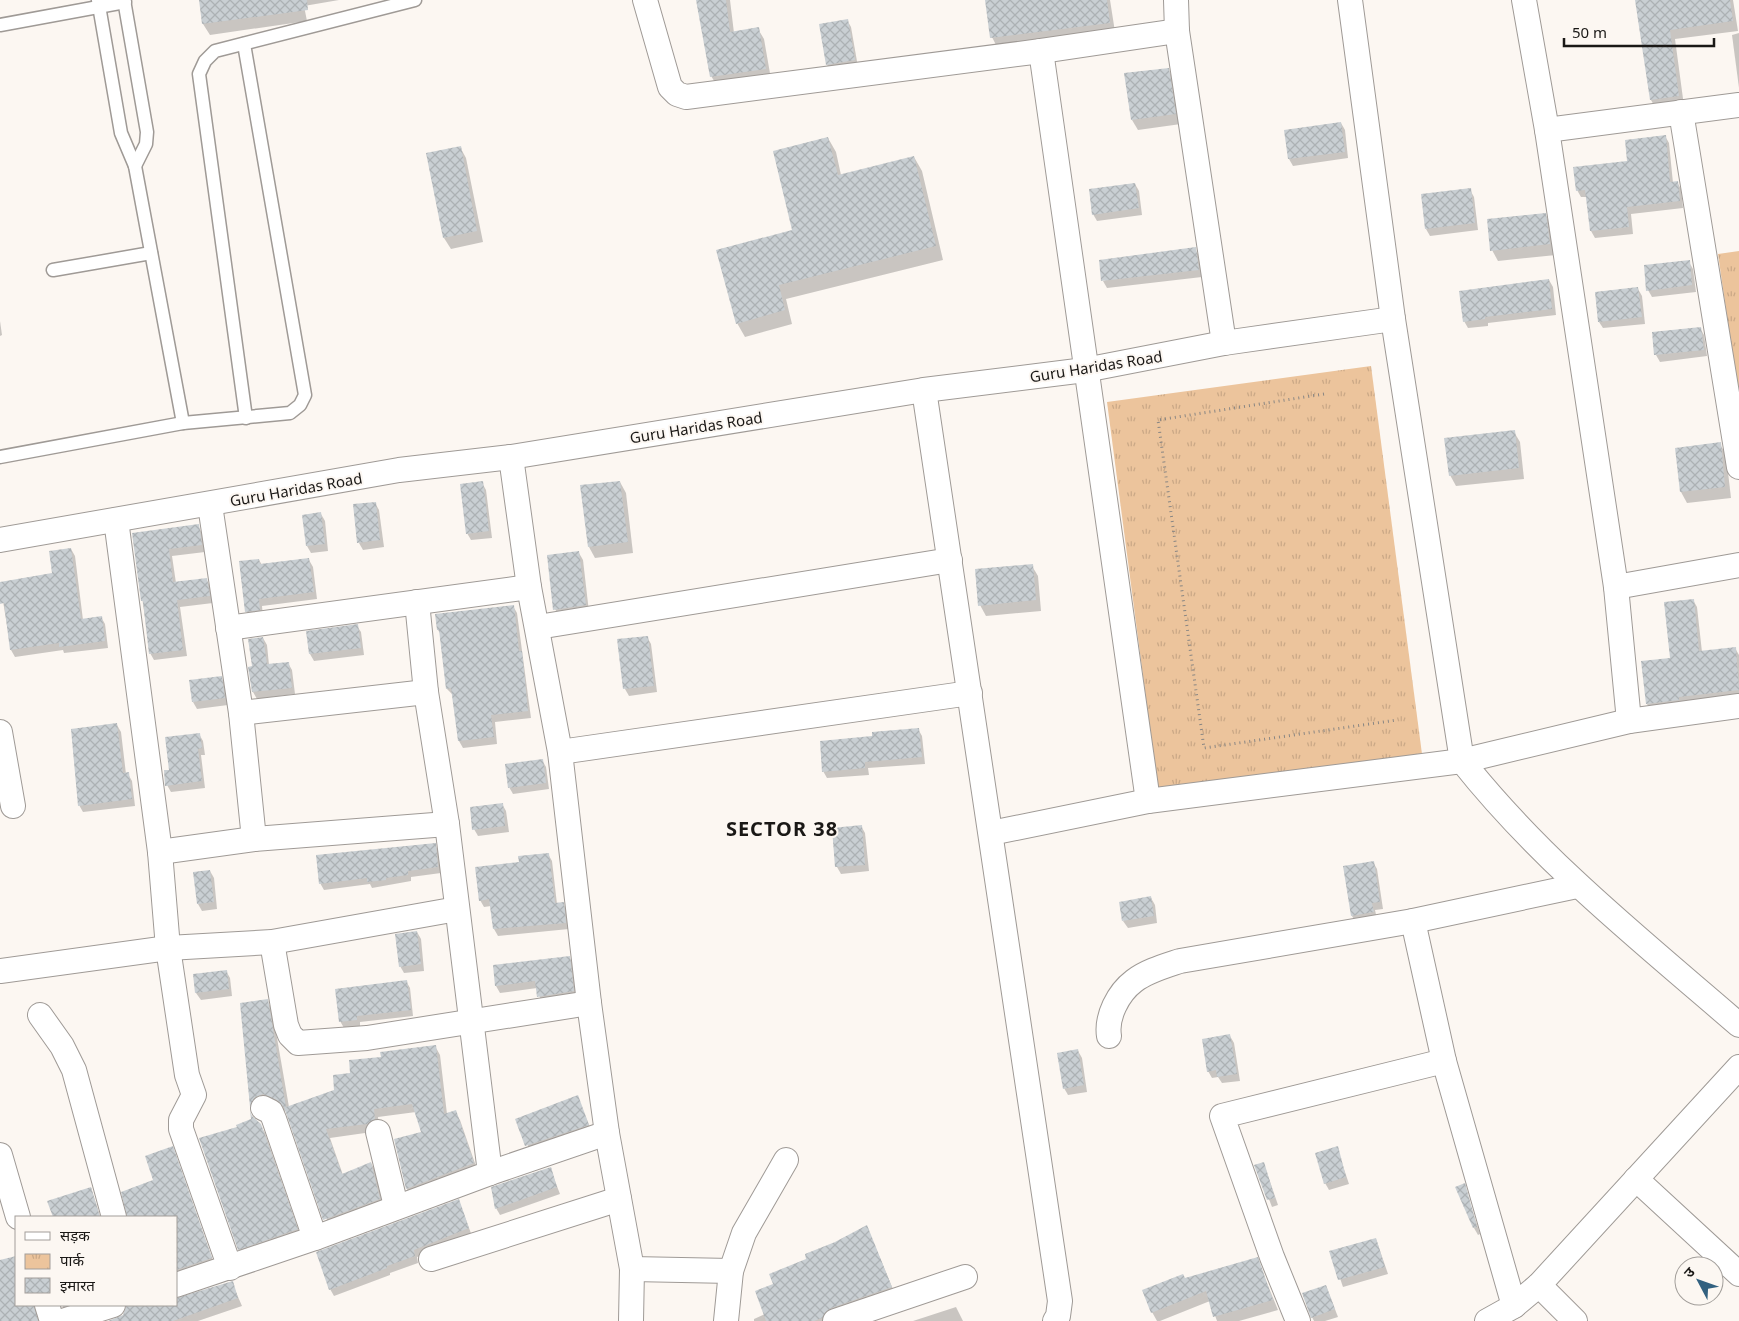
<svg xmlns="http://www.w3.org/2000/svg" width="1739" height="1321" viewBox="0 0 1739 1321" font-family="'Noto Sans','Noto Sans Devanagari',sans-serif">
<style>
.park{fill:url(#park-tufts)}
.shadow{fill:#0003}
.building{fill:url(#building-cross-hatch)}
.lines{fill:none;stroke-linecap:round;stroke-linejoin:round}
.service-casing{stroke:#9f9a96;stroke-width:15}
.minor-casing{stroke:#9f9a96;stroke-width:26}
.path{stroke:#898683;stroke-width:3;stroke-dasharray:1 4;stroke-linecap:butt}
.service{stroke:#fff;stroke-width:12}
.minor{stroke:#fff;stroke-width:24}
.labels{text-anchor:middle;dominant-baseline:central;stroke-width:4;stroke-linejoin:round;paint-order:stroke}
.street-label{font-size:15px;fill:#1a1816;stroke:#fcf7f2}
.district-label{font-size:20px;font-weight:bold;letter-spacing:1px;fill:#1a1816;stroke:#fcf7f2}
</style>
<defs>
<pattern id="park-tufts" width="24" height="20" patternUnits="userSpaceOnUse" patternTransform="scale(1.25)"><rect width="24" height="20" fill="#ecc49c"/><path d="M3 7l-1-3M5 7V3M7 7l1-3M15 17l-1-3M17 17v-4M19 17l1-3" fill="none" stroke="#caa886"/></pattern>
<pattern id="building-cross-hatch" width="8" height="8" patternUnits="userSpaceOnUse" patternTransform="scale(1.25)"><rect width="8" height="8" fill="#c9cfd3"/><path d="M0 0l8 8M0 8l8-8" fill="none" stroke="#acb1b4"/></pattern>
</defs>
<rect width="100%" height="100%" fill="#fcf7f2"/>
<g class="park">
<path d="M1739 251V400L1718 254Z"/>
<path d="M1371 366 1422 754 1158 790 1107 402Z"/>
</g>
<g class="shadow">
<path d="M200 0H339L304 6 307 21 210 35 203 24Z"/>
<path d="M698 0H730L734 33 758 29 764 39 771 79 718 87 711 76Z"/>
<path d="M987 0H1110L1115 32 997 47 992 37Z"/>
<path d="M1637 0H1733L1738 31 1675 39 1684 106 1656 109 1651 100Z"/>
<path d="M847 20 851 27 858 67 832 71 827 65Z"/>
<path d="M1739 33V88L1732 35Z"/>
<path d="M1168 69 1174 80 1181 124 1138 130 1132 120Z"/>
<path d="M1341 123 1345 130 1348 158 1293 166 1289 159 1286 131Z"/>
<path d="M1665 136 1669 143 1673 183 1677 182 1681 189 1683 208 1631 214 1633 234 1595 238 1591 231 1587 197H1581L1577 190 1628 162Z"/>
<path d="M828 138 836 152 841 175 914 157 922 171 943 260 786 299 792 324 745 337 737 323 793 231Z"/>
<path d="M460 147 466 158 483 242 451 249 444 238 428 154Z"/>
<path d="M1135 184 1139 191 1142 215 1097 221 1093 214Z"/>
<path d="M1470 190 1474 197 1478 230 1430 236 1426 229Z"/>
<path d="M1545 214 1551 225 1556 255 1498 261 1492 250Z"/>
<path d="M1195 249 1199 256 1202 277 1107 288 1103 281Z"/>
<path d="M1689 262 1693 269 1696 292 1652 297 1648 290Z"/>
<path d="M1549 280 1553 287 1556 315 1488 323V326L1468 328 1464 321Z"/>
<path d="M1638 289 1642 296 1645 324 1603 328 1599 322Z"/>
<path d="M0 321 2 335 0 336Z"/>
<path d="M1700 328 1704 335 1707 356 1660 362 1656 355Z"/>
<path d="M1514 432 1520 442 1524 479 1456 486 1450 475Z"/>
<path d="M1720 444 1726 455 1731 498 1687 503 1681 492Z"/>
<path d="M620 482 626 493 633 553 595 558 589 547Z"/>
<path d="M482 483 486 490 492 538 471 540 467 533Z"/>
<path d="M375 503 379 510 384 547 363 550 359 543Z"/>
<path d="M321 514 325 521 328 551 311 553 307 546Z"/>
<path d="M198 526 202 533 205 552 172 556 176 583 206 579 210 586 213 603 180 607 187 656 154 660 150 653 133 534Z"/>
<path d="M71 549 75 556 83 620 101 617 105 624 108 648 64 653 63 650 15 657 11 650 0 583 53 574Z"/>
<path d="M579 553 583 560 589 612 559 616 555 609Z"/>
<path d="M259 560 262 565 309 560 313 567 317 599 262 606 263 617 250 618 246 611Z"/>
<path d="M1032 566 1038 576 1041 611 986 616 980 605Z"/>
<path d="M1693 600 1697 607 1702 652 1735 648 1739 655V697L1651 711 1647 704 1672 659Z"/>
<path d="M513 606 517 613 531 718 495 722 497 744 463 748 459 741 453 695 447 689 441 635 438 630Z"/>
<path d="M357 626 361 632 364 655 314 661 310 654 307 632Z"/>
<path d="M647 637 651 644 657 692 629 696 625 689 619 640Z"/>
<path d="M263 638 267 645 269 665 288 663 292 670 295 694 257 699 253 692 249 668 253 667Z"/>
<path d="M221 677 225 684 228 705 197 709 193 702Z"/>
<path d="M117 725 121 732 126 774H128L132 781 135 806 83 812 79 805Z"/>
<path d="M918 729 922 736 925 764 868 768 869 775 827 778 823 771 874 737Z"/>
<path d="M199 734 203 741 205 755H201L205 788 171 792 167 785 170 771Z"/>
<path d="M542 760 546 767 549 789 513 794 509 787Z"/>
<path d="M502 804 506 811 509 832 478 836 474 829Z"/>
<path d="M861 826 865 833 869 871 841 874 837 867 833 829Z"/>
<path d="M435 844 438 851 441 873 411 877V881L372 888 370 884 324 890 320 883Z"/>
<path d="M548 854 552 861 557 904H563L567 910 569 929 498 936 494 929 491 906 484 907 480 900 520 863Z"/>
<path d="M1373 862 1377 869 1383 909 1375 910 1377 919 1356 923 1352 916Z"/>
<path d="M210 871 214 878 217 909 202 911 198 904Z"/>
<path d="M1151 898 1155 905 1157 923 1128 928 1123 921Z"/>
<path d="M417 932 421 939 424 971 404 973 400 966Z"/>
<path d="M569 957 573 964 577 998 542 1004 537 988 500 993 496 986Z"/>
<path d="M226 971 230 978 232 996 201 1000 196 993 194 975Z"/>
<path d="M406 981 410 988 413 1016 360 1022V1026L344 1028 340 1021Z"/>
<path d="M267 1001 272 1009 289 1107 336 1091 352 1074 382 1058 435 1046 440 1055 447 1114 455 1112 460 1120 478 1172 412 1198 407 1189 395 1140 423 1133 416 1112 378 1117 379 1128 372 1132 330 1138 343 1175 371 1163 376 1172 384 1208 330 1228 287 1112 268 1103 255 1114 251 1107 242 1004Z"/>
<path d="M1230 1036 1234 1043 1240 1081 1222 1083 1218 1077 1212 1078 1208 1071Z"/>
<path d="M1078 1051 1082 1058 1087 1092 1068 1095 1064 1088Z"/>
<path d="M577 1097 594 1136 533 1157 516 1119Z"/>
<path d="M260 1125 265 1133 301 1238 244 1257 239 1249Z"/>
<path d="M172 1148 215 1266 176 1279V1217H128L129 1214 155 1181Z"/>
<path d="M1337 1148 1349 1184 1329 1190 1325 1183Z"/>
<path d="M1264 1164 1278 1205 1272 1207 1256 1166Z"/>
<path d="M550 1168 560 1194 500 1215 496 1208Z"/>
<path d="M1464 1184 1480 1234 1478 1235 1474 1228Z"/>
<path d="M91 1188 100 1216 54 1217 49 1202Z"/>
<path d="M459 1201 472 1236 417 1257 418 1263 390 1273V1275L334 1296 330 1289Z"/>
<path d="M867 1227 895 1294 829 1321H754V1319L765 1314 774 1285 836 1243Z"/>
<path d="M1376 1239 1388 1274 1343 1287 1331 1252Z"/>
<path d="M16 1257V1305H40L37 1310 39 1321H0V1261Z"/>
<path d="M1257 1259 1278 1310 1239 1321H1217L1210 1301 1160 1321H1157L1152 1312 1185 1279Z"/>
<path d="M232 1283 242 1306 198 1321H112L124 1315 127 1307 135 1305H176Z"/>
<path d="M1326 1286 1338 1317 1325 1321H1314L1312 1317Z"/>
<path d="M62 1305H96L67 1314Z"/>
<path d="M956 1307 963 1321H913Z"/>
</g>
<g class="building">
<path d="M199 0H307L308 10 202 24Z"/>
<path d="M696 0H726L730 32 759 27 766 69 710 77Z"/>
<path d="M985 0H1107L1110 23 990 38Z"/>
<path d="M1635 0H1730L1733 21 1670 30 1679 96 1650 100Z"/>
<path d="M848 19 855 60 826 65 819 24Z"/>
<path d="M1169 68 1176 114 1131 120 1124 73Z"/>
<path d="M1341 122 1345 152 1288 159 1284 130Z"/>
<path d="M1666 135 1670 182 1678 181 1680 201 1627 207 1629 227 1590 231 1585 190 1576 191 1573 167 1627 161 1625 140Z"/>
<path d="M828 137 838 175 914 156 936 246 779 285 785 310 736 324 716 250 792 230 773 151Z"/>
<path d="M461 146 477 231 443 238 426 153Z"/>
<path d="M1135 183 1139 208 1092 215 1089 189Z"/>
<path d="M1471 188 1475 223 1425 229 1421 194Z"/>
<path d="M1546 213 1550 244 1490 251 1487 219Z"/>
<path d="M1196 247 1199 270 1101 281 1099 260Z"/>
<path d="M1690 260 1692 285 1646 291 1644 265Z"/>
<path d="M1549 279 1552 309 1485 317V319L1463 322 1459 291Z"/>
<path d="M1638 287 1642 317 1598 322 1595 292Z"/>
<path d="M1701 327 1704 350 1654 355 1652 332Z"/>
<path d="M1515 430 1519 468 1449 476 1444 438Z"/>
<path d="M1721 442 1725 487 1680 492 1675 448Z"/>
<path d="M483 481 489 531 466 534 460 484Z"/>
<path d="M620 481 628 542 588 547 580 485Z"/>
<path d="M376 502 380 540 357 543 353 504Z"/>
<path d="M321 512 325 544 306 546 302 515Z"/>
<path d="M199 524 202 545 169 549 173 582 207 578 210 596 177 600 183 650 149 654 143 601H141L132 533Z"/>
<path d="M71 548 81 619 102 616 105 641 59 647V643L10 650 4 603 0 604V582L52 573 49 551Z"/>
<path d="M579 551 586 605 553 610 547 555Z"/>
<path d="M309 558 314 592 259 599 260 610 245 612 239 561 259 559 260 564Z"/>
<path d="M1033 564 1036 600 978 606 975 569Z"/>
<path d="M1694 599 1699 651 1736 647 1739 690 1679 697V700L1646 704 1641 661 1670 658 1664 602Z"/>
<path d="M514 605 519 651H522L528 711 491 715 494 737 458 741 451 688 446 689 439 630H437L435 614Z"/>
<path d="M358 624 361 648 309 654 306 631Z"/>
<path d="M648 636 654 686 623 689 617 639Z"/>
<path d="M263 637 267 664 289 662 292 688 252 692 248 667 252 666 248 639Z"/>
<path d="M222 676 225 698 192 702 189 680Z"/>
<path d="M117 723 123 773 129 772 132 799 78 806 71 729Z"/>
<path d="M919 728 922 757 865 762V768L822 772 820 741 872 736V732Z"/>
<path d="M200 733 202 748 198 749 202 781 165 786 164 770H169L165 737Z"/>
<path d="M543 759 546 783 508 788 505 764Z"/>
<path d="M503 803 505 826 472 830 470 807Z"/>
<path d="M862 825 865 865 835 867 832 828Z"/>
<path d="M436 843 438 867 408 871V875L386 878V880L367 882V878L319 884 316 855Z"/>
<path d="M549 853 555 903 564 902 566 923 493 929 489 899 479 901 475 867 519 862 518 856Z"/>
<path d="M1374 861 1380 902 1372 903 1374 912 1351 916 1343 866Z"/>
<path d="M210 870 214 902 197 904 193 872Z"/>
<path d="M1151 896 1154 916 1122 921 1119 902Z"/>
<path d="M417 931 421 964 399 967 395 934Z"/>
<path d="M570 956 574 991 537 997 535 981 495 986 493 965Z"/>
<path d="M227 970 229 989 195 993 193 974Z"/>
<path d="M407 980 411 1010 357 1016V1020L339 1022 335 989Z"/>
<path d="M268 999 286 1107 334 1090 333 1075 350 1073 349 1060 381 1057 380 1052 436 1045 444 1114 456 1110 474 1163 406 1189 394 1139 421 1132 412 1104 374 1109 375 1119 367 1124 326 1129 342 1174 371 1162 380 1199 323 1220 284 1107 277 1100 263 1094 255 1097 250 1107 240 1003Z"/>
<path d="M1230 1034 1237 1074 1217 1077 1216 1070 1207 1072 1202 1039Z"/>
<path d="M1078 1049 1084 1085 1063 1089 1057 1053Z"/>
<path d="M578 1095 589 1125 525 1146 515 1119Z"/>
<path d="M250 1111 252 1116 261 1124 298 1229 238 1250 199 1138 237 1127 236 1125 251 1119Z"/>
<path d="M173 1146 212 1258 176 1270V1217H127L121 1192 153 1180 145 1156Z"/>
<path d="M1338 1146 1346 1177 1324 1184 1315 1153Z"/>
<path d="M1264 1162 1275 1198 1267 1200 1254 1165Z"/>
<path d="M551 1167 557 1187 495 1209 491 1187Z"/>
<path d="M1465 1183 1477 1227 1473 1228 1455 1187Z"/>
<path d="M91 1187 100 1217H53L47 1201Z"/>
<path d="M459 1199 469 1228 414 1250 415 1256 387 1266V1268L329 1290 316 1252Z"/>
<path d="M867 1225 892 1287 831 1308 822 1318 814 1321H766L755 1291 773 1284 769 1274 806 1259 805 1254 835 1242Z"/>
<path d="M1376 1238 1385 1267 1338 1280 1329 1251Z"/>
<path d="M16 1256V1305H34L38 1321H0V1260Z"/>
<path d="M1258 1257 1273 1300 1213 1317 1206 1291 1151 1313 1142 1290 1183 1274 1185 1278Z"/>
<path d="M233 1281 238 1298 173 1321H108L123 1315 126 1306 131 1305H176V1298Z"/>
<path d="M1326 1285 1335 1309 1311 1318 1302 1293Z"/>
</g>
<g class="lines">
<defs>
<g id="service">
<path d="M98 0 121 133 135 166 183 423"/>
<path d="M124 0 147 132 146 144 135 166"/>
<path d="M0 25 125 2"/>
<path d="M53 270 151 253"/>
<path d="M246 418 199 74 205 61 215 51 415 0"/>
<path d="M0 457 183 423 290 413 300 405 305 395 244 44"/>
</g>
<g id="minor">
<path d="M645 0 670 87 677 94 686 97 1041 51 1177 31"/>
<path d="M1176 0 1177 31 1224 343"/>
<path d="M1350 0 1393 319 1462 761C1542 862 1642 941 1739 1025"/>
<path d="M1524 0 1547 130 1616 587 1629 721"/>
<path d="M1041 51 1148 801"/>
<path d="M1681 112 1739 467"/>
<path d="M1547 130 1739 105"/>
<path d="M924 390 1060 1301 1058 1316 1055 1321"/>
<path d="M511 457 529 587 560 752 589 1003 607 1133 632 1269 631 1321"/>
<path d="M210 505 241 713 254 839"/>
<path d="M116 520 160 852 168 948 187 1075 194 1095 181 1120V1129L230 1268"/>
<path d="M0 540 399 470 511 457 924 390 1085 370 1224 343 1393 319"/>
<path d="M1616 587 1739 565"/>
<path d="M417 602 426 692 447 824 490 1173"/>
<path d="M538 627 950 560"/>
<path d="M228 628 529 587"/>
<path d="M241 713 426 692"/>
<path d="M0 732 13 806"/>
<path d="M560 752 970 693"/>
<path d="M991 833 1148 801 1462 761 1629 721 1739 706"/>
<path d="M160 852 254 839 447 824"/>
<path d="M1413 921 1444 1061 1514 1306"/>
<path d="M272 942 286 1025 290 1035 298 1043 367 1038 589 1003"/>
<path d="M0 971 168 948 272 942 457 909"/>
<path d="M40 1015 62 1046 74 1070 114 1217"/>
<path d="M1109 1036C1106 1017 1118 993 1134 981 1147 971 1165 966 1180 961L1413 921 1577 886"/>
<path d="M263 1108 271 1112 274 1119 315 1238"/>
<path d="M378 1132 396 1206"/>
<path d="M0 1155 18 1217"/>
<path d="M1636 1179 1739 1274"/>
<path d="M431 1259 619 1199"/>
<path d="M632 1269 731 1271"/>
<path d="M176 1285 315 1238 490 1173 607 1133"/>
<path d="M1539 1285 1575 1321"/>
<path d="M47 1305 52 1321"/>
<path d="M63 1321 113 1305"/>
<path d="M726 1321 731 1271 744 1233 786 1160"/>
<path d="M835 1321 965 1277"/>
<path d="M1298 1321 1272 1257 1222 1116 1444 1061"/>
<path d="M1487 1321 1514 1306 1539 1285 1739 1067"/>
</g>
</defs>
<use href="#service" class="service-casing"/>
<use href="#minor" class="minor-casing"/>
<path class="path" d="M1324 394 1158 420 1204 748 1397 720"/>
<use href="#service" class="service"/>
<use href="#minor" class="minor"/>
</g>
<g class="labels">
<g class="street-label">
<text transform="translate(1096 366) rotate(-9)">Guru Haridas Road</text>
<text transform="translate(696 427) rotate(-9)">Guru Haridas Road</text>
<text transform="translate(296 489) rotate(-10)">Guru Haridas Road</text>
</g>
<g class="district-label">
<text x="782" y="828">SECTOR 38</text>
</g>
</g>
<rect x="15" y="1216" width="162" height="90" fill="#fcf7f2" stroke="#a29e9a"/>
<rect x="25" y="1232" width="25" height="8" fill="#ffffff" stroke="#a29e9a"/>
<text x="60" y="1241" font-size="15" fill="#1a1816">सड़क</text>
<rect x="25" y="1254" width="25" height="15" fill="url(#park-tufts)" stroke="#a29e9a"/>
<text x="60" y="1266" font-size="15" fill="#1a1816">पार्क</text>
<rect x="25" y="1278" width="25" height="15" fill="url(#building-cross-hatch)" stroke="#a29e9a"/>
<text x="60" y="1291" font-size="15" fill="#1a1816">इमारत</text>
<g transform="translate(1699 1281) rotate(311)"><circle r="24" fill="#fcf7f2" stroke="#a29e9a"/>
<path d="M0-4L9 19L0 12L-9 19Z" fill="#326180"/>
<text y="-8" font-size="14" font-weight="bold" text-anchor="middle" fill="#1a1816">उ</text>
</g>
<path d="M1564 38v8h150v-8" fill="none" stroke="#1a1816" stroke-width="2.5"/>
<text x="1572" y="38" font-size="15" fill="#1a1816" stroke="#fcf7f2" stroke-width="4" paint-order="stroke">50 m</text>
</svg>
